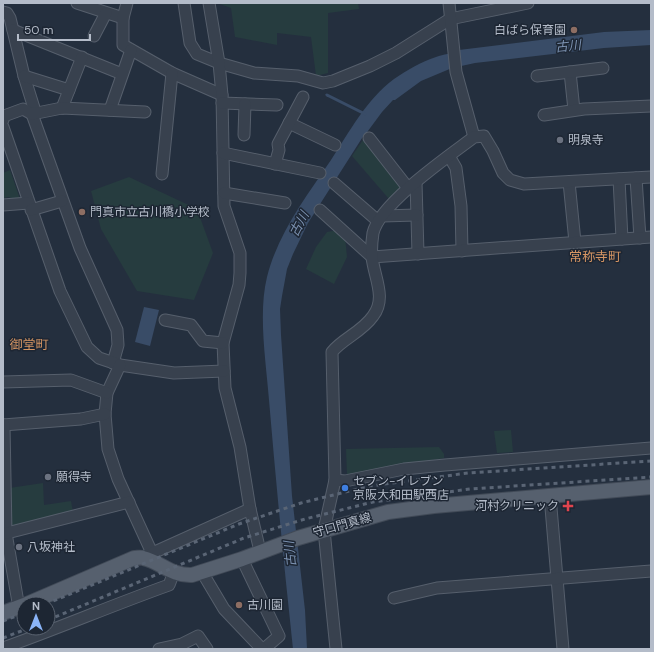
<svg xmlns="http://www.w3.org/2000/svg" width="654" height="652" viewBox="0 0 654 652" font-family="'DM Sans','Noto Sans JP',sans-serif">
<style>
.green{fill:#263c3f}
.water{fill:#394c67}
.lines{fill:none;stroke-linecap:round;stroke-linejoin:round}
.stream{stroke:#394c67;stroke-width:3}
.minor-casing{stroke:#565f6c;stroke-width:13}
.major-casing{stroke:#414a57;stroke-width:16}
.minor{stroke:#38414e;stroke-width:11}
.major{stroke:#56606e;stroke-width:14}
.rail{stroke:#5a6575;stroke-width:3;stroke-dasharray:4 4;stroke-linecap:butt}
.education-dot{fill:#8d6e63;stroke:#1d2633;stroke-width:1.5}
.worship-dot{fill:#6b7280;stroke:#1d2633;stroke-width:1.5}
.shop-dot{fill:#3f7fe0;stroke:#1d2633;stroke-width:1.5}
.health-dot{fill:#e0444e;stroke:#1d2633;stroke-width:1.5}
.labels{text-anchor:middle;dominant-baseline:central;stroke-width:3;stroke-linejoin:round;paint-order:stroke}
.poi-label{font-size:12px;fill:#b4bcc9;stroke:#1d2633;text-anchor:start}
.street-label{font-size:12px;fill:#b4bcc9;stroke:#1d2633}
.water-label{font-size:13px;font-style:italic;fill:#7c92b1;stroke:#1d2633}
.neighbourhood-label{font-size:13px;fill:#d59563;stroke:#1d2633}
</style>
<rect width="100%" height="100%" fill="#242f3e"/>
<g class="green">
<path d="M217 3H358L359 9 328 13V73L316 76 311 37 277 33V45L235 37 231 8Z"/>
<path d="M365 137 403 185 389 199 352 156Z"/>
<path d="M10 170 20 199 18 200 8 197 3 198V173Z"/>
<path d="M129 177 197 209 213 253 194 300 137 291 101 229 91 191Z"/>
<path d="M338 230 345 236 347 257 334 284 306 269 316 247 327 232Z"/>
<path d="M511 430 513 452 497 453 494 431Z"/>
<path d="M439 447 444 454V458L347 475 346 449Z"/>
<path d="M43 483 44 505 71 501 73 512 10 527 9 488Z"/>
</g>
<g class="water">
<path d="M651 30V45L604 48 475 63 452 68 421 81 395 100H393L382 112 365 135H364L308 223 293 254 287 269 282 296 280 309 281 335 292 496 305 610 307 649H293C284 566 276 483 269 400 266 361 258 314 267 277 278 233 306 197 331 160 350 131 366 100 394 79 407 70 421 62 436 57 444 54 451 54 459 50L604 32Z"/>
<path d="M144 307 159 310 150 346 135 342Z"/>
</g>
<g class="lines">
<path class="stream" d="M327 95 365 114"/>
<defs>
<g id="minor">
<path d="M77 3 123 18"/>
<path d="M127 3 123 18V45L172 73 222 95"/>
<path d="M184 3 190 43 197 54 219 63 254 73 298 76 323 83 333 81 370 66 396 53 450 19 528 3"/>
<path d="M209 3 219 63 222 95 224 206 240 253V273L239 285 223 343 225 388 240 447 250 509 260 551"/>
<path d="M449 3 456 72 474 137"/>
<path d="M3 12 7 13 10 18 24 76 34 108 32 114 80 248 117 330 118 345 113 363"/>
<path d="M13 30 122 74"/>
<path d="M94 36 106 13"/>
<path d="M570 72 574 110"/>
<path d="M24 76 69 90"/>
<path d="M537 76 603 68"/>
<path d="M222 103 277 105"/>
<path d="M62 108 82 57"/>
<path d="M110 110 131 50"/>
<path d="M544 115 584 109 651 106"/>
<path d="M3 120 4 116 23 109 32 114 62 108 145 112"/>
<path d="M289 123 335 145"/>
<path d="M3 127 60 291 87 347 99 358 120 365 174 373 224 371"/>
<path d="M244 135 245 104"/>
<path d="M369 138 408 188"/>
<path d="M223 153 320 173"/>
<path d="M449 156 456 168 461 206 462 251"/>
<path d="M275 164 279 150 278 144 303 97"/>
<path d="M162 174 172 73"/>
<path d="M636 178 640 238"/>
<path d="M619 179 622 239"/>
<path d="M416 182 418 254"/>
<path d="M569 182 575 242"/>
<path d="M334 183 378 221"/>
<path d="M224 193 285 203"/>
<path d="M3 205 29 203"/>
<path d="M31 210 62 201"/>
<path d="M320 210 372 257 651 237"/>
<path d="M382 216 417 215"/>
<path d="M165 320 191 325 203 341 223 343"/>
<path d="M120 365 107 393 105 414 108 449 118 479 152 553"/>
<path d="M3 382 71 380 107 393"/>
<path d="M3 425 81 419 105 414"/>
<path d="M4 425 6 533 19 608"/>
<path d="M335 480 345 481 404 469 445 465 651 448"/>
<path d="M550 496 563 649"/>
<path d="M3 534 129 502"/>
<path d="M146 556 250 509"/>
<path d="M242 559 279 636 264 649"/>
<path d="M202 572 224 609 262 649"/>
<path d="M394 598 437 588 651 571"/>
<path d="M3 648C59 628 113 605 169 585L174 572"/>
<path d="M159 649 182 644 198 636 207 649"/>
<path d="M336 649 324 530 335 480 332 352C342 339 362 332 373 316 387 298 374 277 372 257 371 250 372 240 373 233 380 203 449 156 474 137L484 136 493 151 503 173 510 180 524 184 651 177"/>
</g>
<g id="major">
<path d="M27 604 134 558C137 558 141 557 143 558 161 562 171 576 192 575L242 559 298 538 388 512 434 506 651 487"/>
<path d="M3 613 24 605"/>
</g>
</defs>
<use href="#minor" class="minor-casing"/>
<use href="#major" class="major-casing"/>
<use href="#minor" class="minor"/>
<use href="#major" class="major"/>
<g class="rail">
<path d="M46 604 239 524 301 503 370 486 468 473 651 461"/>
<path d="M48 620 244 538 305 519 373 502 470 489 651 477"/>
<path d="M3 621 24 613"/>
<path d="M3 638 29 628"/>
</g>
</g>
<g class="education-dot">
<circle cx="574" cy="30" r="4"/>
<circle cx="82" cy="212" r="4"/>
<circle cx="239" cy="605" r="4"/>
</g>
<g class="worship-dot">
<circle cx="560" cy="140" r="4"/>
<circle cx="48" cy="477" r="4"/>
<circle cx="19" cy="547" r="4"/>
</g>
<circle class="shop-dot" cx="345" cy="488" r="4"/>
<path class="health-dot" d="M566 500h4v4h4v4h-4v4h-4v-4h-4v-4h4z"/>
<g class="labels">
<g class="poi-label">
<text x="566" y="30" text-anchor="end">白ばら保育園</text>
<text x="568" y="140">明泉寺</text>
<text x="90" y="212">門真市立古川橋小学校</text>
<text x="56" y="477">願得寺</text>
<text x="353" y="481">セブン-イレブン<tspan x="353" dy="14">京阪大和田駅西店</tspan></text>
<text x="559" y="506" text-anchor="end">河村クリニック</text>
<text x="27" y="547">八坂神社</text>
<text x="247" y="605">古川園</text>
</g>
<g class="street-label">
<text transform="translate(342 525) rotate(-16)">守口門真線</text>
</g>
<g class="water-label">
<text transform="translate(568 46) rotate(-6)">古川</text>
<text transform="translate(299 224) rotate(-62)">古川</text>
<text transform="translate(290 554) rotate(-96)">古川</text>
</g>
<g class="neighbourhood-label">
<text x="595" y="256">常称寺町</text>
<text x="29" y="344">御堂町</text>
</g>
</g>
<rect width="654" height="652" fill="none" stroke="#b4bcc9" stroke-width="8"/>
<g transform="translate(36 616)"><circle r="19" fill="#1d2633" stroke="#59626f"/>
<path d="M0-3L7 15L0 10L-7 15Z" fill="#8ab4f8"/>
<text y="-6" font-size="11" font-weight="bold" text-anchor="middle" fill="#b4bcc9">N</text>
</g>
<path d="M18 34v6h72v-6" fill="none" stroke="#b4bcc9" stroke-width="2"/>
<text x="24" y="34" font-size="12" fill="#b4bcc9" stroke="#1d2633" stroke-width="3" paint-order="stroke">50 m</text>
</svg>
